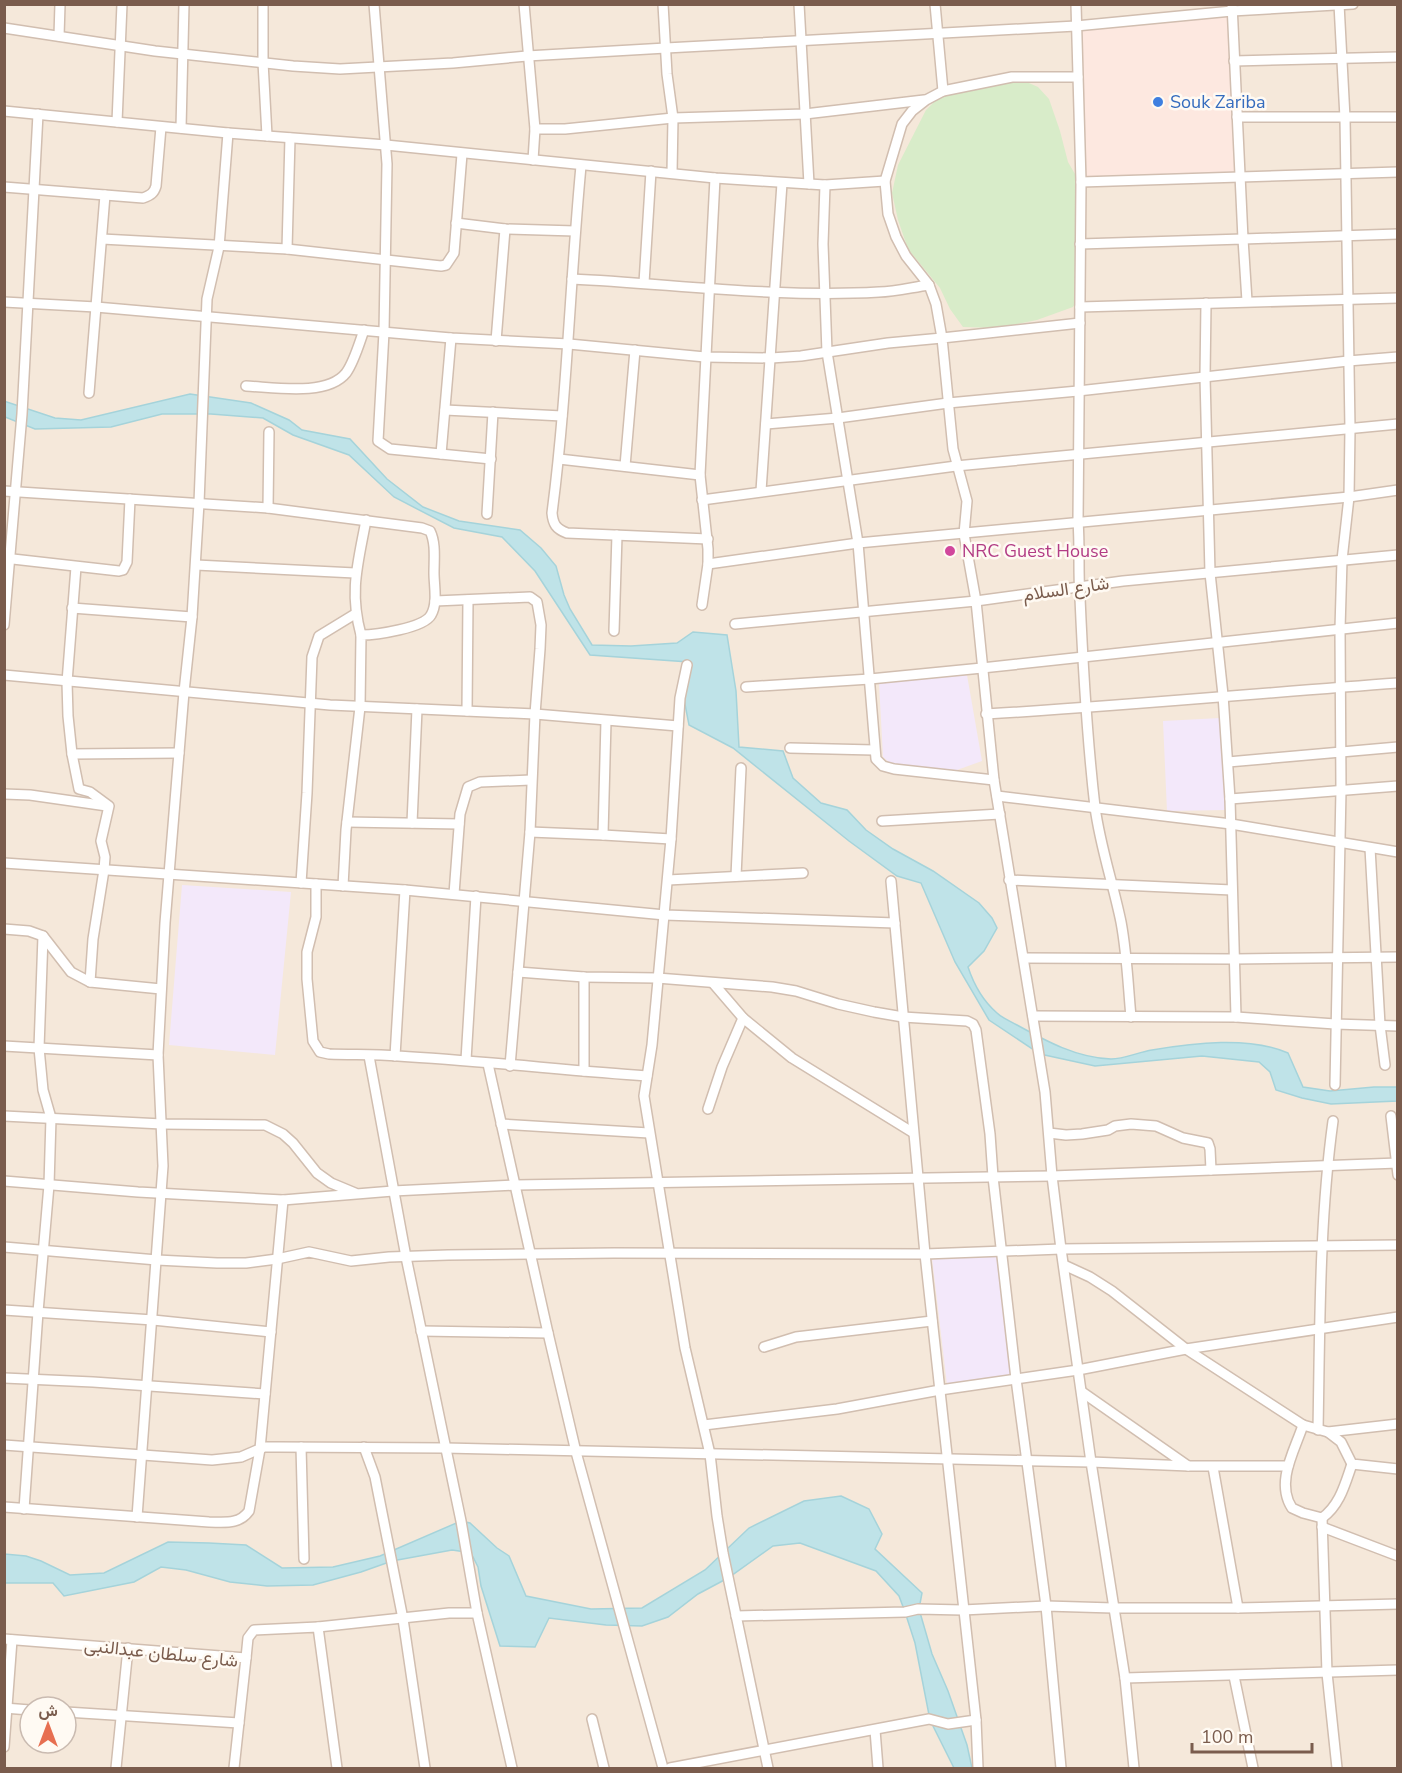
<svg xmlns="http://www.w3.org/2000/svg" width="1402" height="1773" viewBox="0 0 1402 1773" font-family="'Nunito Sans',Vazirmatn,sans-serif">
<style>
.residential{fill:#f5e8da;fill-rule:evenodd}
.commercial{fill:#fde8e0}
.education{fill:#f3e8fa}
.green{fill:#d8ecc9}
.water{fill:#bfe3e8;stroke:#a5d3da;stroke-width:1.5}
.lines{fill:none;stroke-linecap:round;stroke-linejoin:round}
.minor-casing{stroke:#d1beb0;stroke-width:12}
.minor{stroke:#fff;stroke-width:9}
.shop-dot{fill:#3f7fe0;stroke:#fffaf3;stroke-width:2}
.hotel-dot{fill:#d1479c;stroke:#fffaf3;stroke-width:2}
.labels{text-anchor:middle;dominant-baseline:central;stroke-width:5;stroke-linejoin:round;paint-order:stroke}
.shop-label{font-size:18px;fill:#366cbe;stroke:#fffaf3;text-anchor:start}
.hotel-label{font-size:18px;fill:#b23c85;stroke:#fffaf3;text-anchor:start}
.street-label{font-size:18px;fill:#7a5c4d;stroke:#fffaf3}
</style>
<rect width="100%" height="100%" fill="#fdf6ec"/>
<path class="residential" d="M5 5H1397V1768H5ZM30 1707H66V1743H30Z"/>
<path class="commercial" d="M1230 14 1238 175 1083 180 1079 28Z"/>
<g class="education">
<path d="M967 675 982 761 957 770 937 769 890 763 883 757 879 683Z"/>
<path d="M1220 718 1226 810 1167 811 1163 721Z"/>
<path d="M182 885 291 892 275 1055 169 1045Z"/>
<path d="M996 1253 1011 1376 947 1385 932 1258Z"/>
</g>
<path class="green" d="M1022 80 1038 87 1049 99 1060 131 1068 162 1075 174 1078 299 1073 307 1037 320 998 328 963 327 950 309 940 288 908 249 898 220 892 193 898 165 926 110 941 95 984 83Z"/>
<g class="water">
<path d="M190 394 251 403 289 420 302 430 350 439 387 479 423 507 459 521 520 530 541 548 556 566 564 595 570 609 592 645 631 646 677 643 693 632 727 635 736 691 739 747 783 751 793 778 821 803 847 810 866 830 893 849 933 871 979 903 992 918 997 928 984 951 968 967C974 985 983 1001 997 1013 1002 1018 1010 1021 1017 1025 1046 1041 1077 1058 1111 1059 1124 1059 1139 1052 1152 1050 1193 1043 1249 1036 1288 1053L1303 1087 1330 1091 1374 1087H1397V1101L1331 1104 1302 1098 1276 1090 1270 1072 1259 1062 1202 1056 1095 1066 1040 1054 989 1020 955 962 921 883 897 876 849 841 733 748 689 725 683 694 689 662 590 655 535 571 502 537 454 528 394 497 349 455 293 435 263 418 211 414H162L111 427 35 429 5 417 4 401 55 418 81 420Z"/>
<path d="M841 1496 869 1509 882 1534 875 1549 922 1593 919 1609 932 1654 948 1691 967 1745 972 1768H954L930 1720 915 1643 905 1612 899 1596 876 1571 800 1543 773 1546 728 1578 698 1594 668 1617 642 1626 606 1625 549 1618 535 1647 500 1646 481 1586 478 1567 473 1557 466 1552 452 1550 392 1561 361 1572 313 1585 267 1586 230 1582 186 1570 161 1567 134 1582 64 1596 53 1583H5V1554L26 1556 41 1561 70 1575 104 1573 168 1542 209 1543 246 1545 282 1568 333 1567 380 1556 461 1521 470 1523 497 1548 509 1556 526 1596 591 1609 642 1608 705 1570 749 1528 804 1501Z"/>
</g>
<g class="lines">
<defs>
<g id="minor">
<path d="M263 4V62L267 136"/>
<path d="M374 4 387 164 384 332 378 441 390 449 491 459"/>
<path d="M524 4 535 129 533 160"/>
<path d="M663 4 667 74 673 118 672 173"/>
<path d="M799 4 809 184"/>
<path d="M935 4 943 91"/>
<path d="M1076 4 1081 182 1078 521C1080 547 1078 572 1080 598 1083 668 1087 738 1095 807 1100 846 1113 883 1121 922 1127 954 1128 985 1131 1017"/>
<path d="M1232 4 1243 239 1398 234"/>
<path d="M4 28 155 51 293 66 340 69 453 63 527 56 666 48 1076 26 1232 11 1353 4"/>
<path d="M59 36 60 4"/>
<path d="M1234 61 1398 57"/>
<path d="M4 111 228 133 386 145 715 178 825 185 885 181"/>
<path d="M1237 117H1398"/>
<path d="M117 122 122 4"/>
<path d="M181 128 184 4"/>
<path d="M535 129H565L673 118 805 114 924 100"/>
<path d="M581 166C570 282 567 398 552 513 553 524 556 529 567 533L708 539"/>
<path d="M1081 182 1398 172"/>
<path d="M825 185 823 244 827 352 858 543 876 759 883 766 894 769 994 780"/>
<path d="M4 187 143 198C151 195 154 193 156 186L161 127"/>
<path d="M456 223 505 229 575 231"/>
<path d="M102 239 287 249 441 266 446 265 454 253 462 154"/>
<path d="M1080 244 1243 239 1247 301"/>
<path d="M287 249 290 138"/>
<path d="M572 279C674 284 777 298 879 292 896 292 913 287 929 285"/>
<path d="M644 283 651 171"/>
<path d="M4 302 96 307 451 338 569 344 705 357 771 358 801 356 888 343 942 338 936 304 929 285 906 256 896 237 888 214 885 181 902 124 912 111 926 100 943 91 1012 77H1078"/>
<path d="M1206 303 1205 377 1210 573 1223 695 1230 799 1236 1017"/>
<path d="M1080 307 1398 298"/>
<path d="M1080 323 942 338 953 449 967 501 964 534 976 601 994 780 1045 1092 1052 1176 1061 1249 1091 1462 1189 1466H1288"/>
<path d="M496 341 505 229"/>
<path d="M246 386C272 387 327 397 346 373 354 362 359 344 364 330"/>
<path d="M89 393 105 195"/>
<path d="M445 410 562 416"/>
<path d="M766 424 838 418 948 403 1078 391 1348 361 1398 357"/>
<path d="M441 454 451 338"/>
<path d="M559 459 700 475"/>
<path d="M625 466 635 350"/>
<path d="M4 491 268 508 422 528 430 531C436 543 434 559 434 573 434 586 438 603 431 615 424 628 376 635 361 635L360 707 346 830 343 886"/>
<path d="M761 491 782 183"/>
<path d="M702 500 956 466 1398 424"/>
<path d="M268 508 269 432"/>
<path d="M487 514 493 412"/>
<path d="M4 558 119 571 123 570 127 562 130 499"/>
<path d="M708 564 858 543 1349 497 1398 490"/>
<path d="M196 565 355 573"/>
<path d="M76 567 67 682 68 716 72 754 79 789 90 792 109 806 101 841 105 857 104 870 93 939 90 982"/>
<path d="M435 601 530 597 537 602 541 625 540 649 535 714 530 832 510 1066"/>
<path d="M702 605 708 564V549L700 475 715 178"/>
<path d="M72 608 192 617"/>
<path d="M735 624 976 601 1123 581 1398 555"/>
<path d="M4 625 22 414 38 114"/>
<path d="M614 631 617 535"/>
<path d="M361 635C349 591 358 564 366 520"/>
<path d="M687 665 680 698 671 839 652 1045 644 1096 685 1348 710 1454 717 1516 723 1553 768 1768"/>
<path d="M4 675 330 705 535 714 678 726"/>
<path d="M746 687 870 679 982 668 1398 623"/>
<path d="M467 711 468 600"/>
<path d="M986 714C1123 706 1260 693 1398 683"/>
<path d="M790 748 874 750"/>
<path d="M72 754 179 753"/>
<path d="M1228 762 1398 747"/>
<path d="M4 794 30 795 107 806"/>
<path d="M997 796 1231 824 1398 852"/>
<path d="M1230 799 1398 786"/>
<path d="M882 821 1000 814"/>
<path d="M347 822 459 824"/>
<path d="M412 823 417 709"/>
<path d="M530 832 603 835 606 721"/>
<path d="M603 835 671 839"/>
<path d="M1370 848 1380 1025 1385 1065"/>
<path d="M4 863 405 890 665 915 895 923"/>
<path d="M736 876 741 768"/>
<path d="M668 880 803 873"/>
<path d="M1009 880 1232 890"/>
<path d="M891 881 925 1254 976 1720 978 1768"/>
<path d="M301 883 307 793 312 657 319 636 355 614"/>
<path d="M316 884V917L307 952V979L313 1041 320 1052 329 1054C352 1055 375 1054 398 1056 481 1061 564 1070 647 1076"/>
<path d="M454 894 460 814 468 787 480 782 531 780"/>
<path d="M4 929 29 931 43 936 71 972 90 982 161 989"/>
<path d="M1024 958 1235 959 1398 957"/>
<path d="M518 972 584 977 657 978 772 987 796 991 838 1004 874 1012 903 1017 967 1021 973 1024 976 1030 990 1134 993 1177 1016 1379 1046 1606 1061 1768"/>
<path d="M713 983 743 1018 792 1058 912 1132"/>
<path d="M1033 1016 1236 1017 1335 1024 1398 1026"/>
<path d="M4 1046 158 1055"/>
<path d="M369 1056 406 1257 461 1521 477 1613 512 1768"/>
<path d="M395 1056 405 890"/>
<path d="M466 1060 476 896"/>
<path d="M488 1064 548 1333 576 1452 663 1768"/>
<path d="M584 1071V977"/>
<path d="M1335 1085 1341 790 1340 629 1342 560 1349 497 1350 429 1345 118 1339 4"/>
<path d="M708 1109 722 1067 743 1018"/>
<path d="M4 1116 162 1124 265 1125 283 1134 293 1143 317 1173 331 1183 355 1193"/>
<path d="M1391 1116 1398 1175"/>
<path d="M501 1124 649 1133"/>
<path d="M1049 1133 1066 1135 1082 1134 1108 1130 1115 1126 1131 1124 1156 1126 1183 1138 1208 1143 1210 1149 1211 1170"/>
<path d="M4 1181 138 1192 283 1200 393 1191 516 1185 1052 1176 1398 1163"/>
<path d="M4 1247 157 1260 217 1263H246L277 1259 309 1252 351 1261 389 1257 448 1255 614 1253 925 1254 1061 1249 1398 1245"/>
<path d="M1064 1265 1090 1277 1112 1291 1186 1349 1303 1425 1328 1432 1398 1424"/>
<path d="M4 1310 153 1320 271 1332"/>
<path d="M421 1331 548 1333"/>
<path d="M764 1347 796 1337 932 1321"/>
<path d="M4 1378 93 1382 265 1394"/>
<path d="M1082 1392 1188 1466"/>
<path d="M704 1425 837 1409 940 1390 1078 1370 1186 1349 1398 1317"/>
<path d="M1303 1425C1295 1450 1275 1482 1292 1508L1303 1513 1322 1518C1340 1505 1345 1484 1352 1464"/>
<path d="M1318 1430C1320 1327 1319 1223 1333 1121"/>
<path d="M1328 1432 1341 1442 1352 1464 1398 1469"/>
<path d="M4 1445 212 1460 241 1457 264 1447H279L445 1448 1091 1462 1125 1678 1134 1768"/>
<path d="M301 1447 304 1559"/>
<path d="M364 1447 375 1477 403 1619 425 1768"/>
<path d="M1213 1467 1238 1608"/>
<path d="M4 1507 209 1522C224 1522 239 1525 249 1511L260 1449 283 1200"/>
<path d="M24 1509 38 1312 49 1185 51 1118 43 1090 39 1048 43 936"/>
<path d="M137 1517 163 1166 158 1055 165 923 184 692 192 617 199 503 207 299 219 247 228 133"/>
<path d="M1322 1518 1327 1673 1337 1768"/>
<path d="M1322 1527 1398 1556"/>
<path d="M736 1616 905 1612 918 1609 963 1610 1046 1606 1113 1608H1238L1398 1604"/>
<path d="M318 1627 449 1613H477"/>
<path d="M4 1639 246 1658 234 1768"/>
<path d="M246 1658 248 1638 254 1630 318 1627 337 1768"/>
<path d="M1234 1676 1253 1768"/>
<path d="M1125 1678 1398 1670"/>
<path d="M4 1708 30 1710"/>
<path d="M66 1712 239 1723"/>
<path d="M592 1719 604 1768"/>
<path d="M875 1730 878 1768"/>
<path d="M4 1747 12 1640"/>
<path d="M116 1768 128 1648"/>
<path d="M670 1768 929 1719 948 1724 976 1720"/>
</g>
</defs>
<use href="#minor" class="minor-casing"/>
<use href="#minor" class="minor"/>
</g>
<circle class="shop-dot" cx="1158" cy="102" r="6"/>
<circle class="hotel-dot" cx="950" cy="551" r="6"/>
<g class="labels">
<g class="shop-label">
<text x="1170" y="102">Souk Zariba</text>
</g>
<g class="hotel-label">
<text x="962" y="551">NRC Guest House</text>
</g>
<g class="street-label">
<text transform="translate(1066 589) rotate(-8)">شارع السلام</text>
<text transform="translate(161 1653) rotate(6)">شارع سلطان عبدالنبى</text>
</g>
</g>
<rect width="1402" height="1773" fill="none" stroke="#7a5c4d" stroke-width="12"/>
<g transform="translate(48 1725)"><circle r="28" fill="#fffaf3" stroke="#cabbb1" stroke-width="1.5"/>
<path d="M0-4.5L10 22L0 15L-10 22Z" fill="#e76f51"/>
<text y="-9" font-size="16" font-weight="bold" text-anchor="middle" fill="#7a5c4d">ش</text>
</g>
<path d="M1192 1743v9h120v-9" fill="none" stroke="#7a5c4d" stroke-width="3"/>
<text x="1201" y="1743" font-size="18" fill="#7a5c4d" stroke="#fffaf3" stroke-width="4.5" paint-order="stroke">100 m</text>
</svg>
